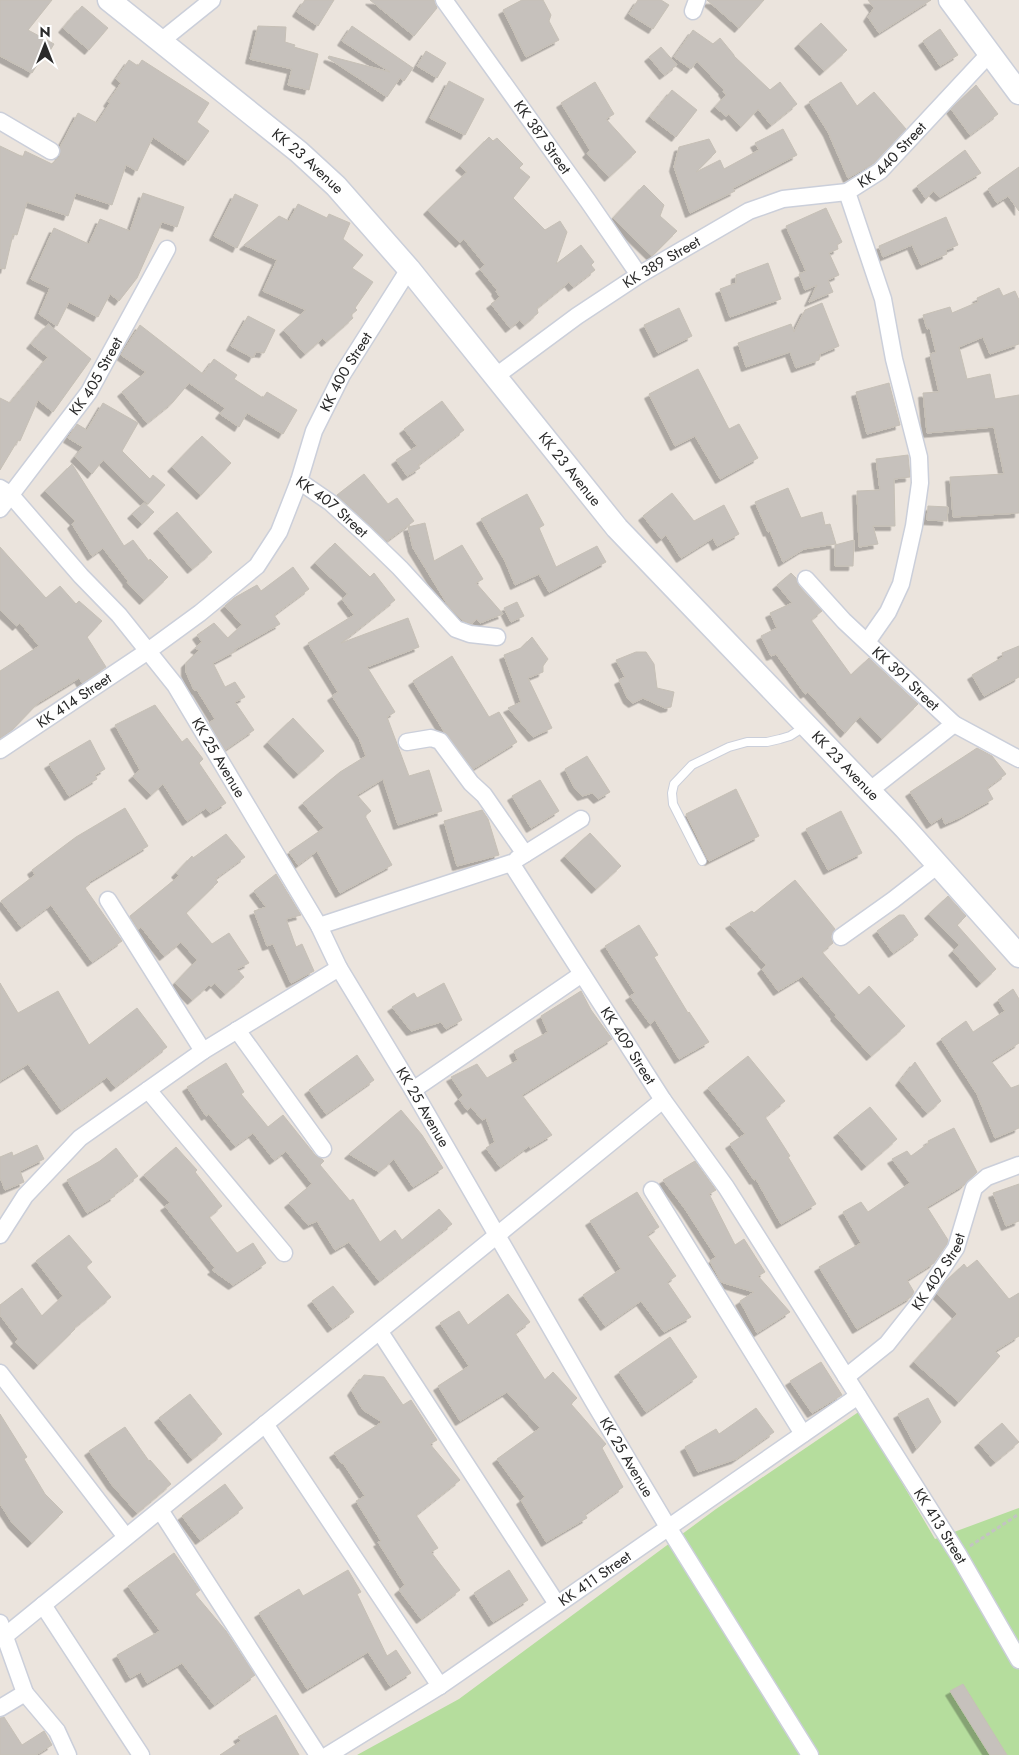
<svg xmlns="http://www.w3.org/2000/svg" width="1019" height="1755" viewBox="0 0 1019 1755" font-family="Jost,sans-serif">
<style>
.green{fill:#b5dd9d}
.building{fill:#c6c1bc;stroke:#c6c0b6;filter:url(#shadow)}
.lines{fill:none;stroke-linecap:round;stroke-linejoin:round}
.lane-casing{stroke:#cbcfda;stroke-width:10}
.street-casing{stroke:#cbcfda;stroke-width:19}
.secondary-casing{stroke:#cbcfda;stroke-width:25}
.path{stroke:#c3c3c3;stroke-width:3;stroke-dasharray:4 2.5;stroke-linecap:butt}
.lane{stroke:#fff;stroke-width:8}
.street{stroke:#fff;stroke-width:16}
.secondary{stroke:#fff;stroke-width:22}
.labels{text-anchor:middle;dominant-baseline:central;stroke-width:5;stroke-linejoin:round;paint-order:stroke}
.street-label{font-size:15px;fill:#2a2a2a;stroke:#fff}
</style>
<defs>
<filter id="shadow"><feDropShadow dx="-4.5" dy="4.5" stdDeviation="0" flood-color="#0004"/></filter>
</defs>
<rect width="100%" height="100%" fill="#ebe4dd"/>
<path class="green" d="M860 1411 935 1539 1019 1508V1755H357L459 1699 716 1509Z"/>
<g class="building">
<path d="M0 0H52L28 30 54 44 48 54H44L32 73 0 56Z"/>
<path d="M305 0H334L318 26 297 12Z"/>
<path d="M370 0H434L437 8 414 36Z"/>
<path d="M522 0H543L551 15 549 21 559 40 526 57 503 10Z"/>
<path d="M638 0H661L669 5 653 29 629 14Z"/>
<path d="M707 0H764L739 28Z"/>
<path d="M868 0H931L879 33 868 17 874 8Z"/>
<path d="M82 6 108 28 89 50 63 28Z"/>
<path d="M821 23 847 50 824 71 799 44Z"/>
<path d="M258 26 286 27 285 42 295 45 294 47 318 54 309 90 288 85 292 69 250 59Z"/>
<path d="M352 26 413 68 404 81 400 78 387 97 328 58 329 56 390 72 342 41Z"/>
<path d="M940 29 958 55 940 66 923 41Z"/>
<path d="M693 30 713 44 720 38 734 55V56L770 90 780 82 797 104 771 125 758 109 741 127 729 114 726 116 715 107 726 95 723 91 724 90 697 61 691 69 674 57Z"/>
<path d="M661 47 677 65 664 75 649 57Z"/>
<path d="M426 51 446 63 437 78 417 66Z"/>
<path d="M129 60 138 66 142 60 209 103 197 122 209 131 188 161 153 137 137 171 126 165 112 205 76 193 68 216 27 202 17 235 13 234 5 269 0 268V146L23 157 25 151 52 164 60 156V147L78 113 97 123 110 103 108 102 121 83 116 79Z"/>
<path d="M449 81 484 99 465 135 430 118Z"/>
<path d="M595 82 614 114 606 119 636 152 609 177 587 153 590 150 561 103Z"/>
<path d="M841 82 857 106 874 92 906 129 874 163 848 178 828 132 809 102Z"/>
<path d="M976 85 998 114 970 135 951 109Z"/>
<path d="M672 90 697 110 676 137 650 117Z"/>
<path d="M783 129 797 155 733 188 735 191 690 213 674 167 679 147 709 139 716 152 696 172 720 160 724 169 759 150 755 143Z"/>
<path d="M489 137 493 141 497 138 523 164 519 168 530 177 513 198 545 230 560 221 567 232 556 264 581 245 594 262 591 265 595 270 573 287 569 282 537 308 538 313 524 325 520 320 510 328 491 304 500 297 496 291 497 290 480 269 485 265 464 239 460 243 428 210 467 172 460 166Z"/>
<path d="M965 150 981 173 940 197 933 191 926 199 917 186Z"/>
<path d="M1019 167V211L1008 196 997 203 988 189Z"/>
<path d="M644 185 664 205 660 216 677 231 652 256 613 218Z"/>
<path d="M143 193 184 207 177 227 162 222 137 278 119 301 110 294 98 317 69 302 57 326 39 314 50 288 31 279 54 228 89 244 100 219 130 231Z"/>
<path d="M235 194 258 205 237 248 214 236Z"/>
<path d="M298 204 327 218 329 214 350 223 343 239 363 255 352 268 373 282 355 308 357 310 351 315 353 318 326 342 323 338 305 354 284 330 306 310 263 291 277 260 244 245 279 216 289 221Z"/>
<path d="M826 208 842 242 837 245 838 249 829 253 839 275 828 280 833 292 809 302 817 285 805 290 799 274 806 271 786 226Z"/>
<path d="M946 217 958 245 946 250 947 254 921 265 912 245 883 257 879 246Z"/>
<path d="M768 263 781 299 730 317 720 289 736 283V275Z"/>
<path d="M999 288 1003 296 1015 291 1019 300V344L990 354 983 337 959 347 967 379 990 374 995 399 1019 395V513L953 517 950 477 1004 474 994 427 927 433 923 393 939 392 930 354 936 352 930 328 927 329 923 315 950 307 952 313 978 302 977 298Z"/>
<path d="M822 303 839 346 820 354 819 360 796 368 790 352 746 367 738 343 791 324 794 332 805 310Z"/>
<path d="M679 308 692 336 658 353 644 325Z"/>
<path d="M248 316 275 330 264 353 256 352 253 358 231 346Z"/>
<path d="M48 324 91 359 53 412 38 400 20 441 18 440 0 470V398L10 403 48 357 31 344Z"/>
<path d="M140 325 203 374 214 359 237 375 234 379 263 398 267 392 297 410 283 434 247 413 239 427 220 414 225 408 189 383 173 402 147 423 122 392 146 372 121 355Z"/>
<path d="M698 369 729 429 739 424 758 458 720 479 695 436 675 446 649 394Z"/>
<path d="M889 383 900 425 867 434 856 392Z"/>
<path d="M442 401 464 430 418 465 420 468 407 476 396 460 417 446 404 429Z"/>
<path d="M103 403 138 423 122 451 150 479 153 475 165 485 148 504 103 460 92 474 75 457 83 447 68 438 77 424 87 430Z"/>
<path d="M202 436 231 463 201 495 172 467Z"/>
<path d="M908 455 910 477 894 479 895 526H873L878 544 859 547 857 491 880 490 876 459Z"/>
<path d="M72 464 124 546 133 540 149 561 150 559 168 577 144 600 127 582 128 581 103 548 92 556 72 524 75 521 45 491Z"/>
<path d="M364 474 388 504 397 498 414 521 387 541 337 495Z"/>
<path d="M788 488 801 518 822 512 825 525 830 524 836 544 804 549 783 562 770 531 768 532 755 502Z"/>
<path d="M672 493 694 521 724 505 739 534 717 546 713 538 681 558 666 535 661 539 643 516Z"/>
<path d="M527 494 544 525 539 528 556 567 597 546 606 562 549 592 539 574 515 585 505 561 481 519Z"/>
<path d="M144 503 154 512 142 524 132 514Z"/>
<path d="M928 506 948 507 947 521 927 520Z"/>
<path d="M177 512 212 552 192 569 158 529Z"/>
<path d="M425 523 434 561 462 545 483 579 476 583 503 614 480 623 477 619 471 624 462 620 449 607 413 548 408 527Z"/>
<path d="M854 540 853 566H835V545Z"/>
<path d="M335 543 370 577 374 573 395 600 341 643 408 618 419 647 367 667 395 712 387 717 409 776 429 770 442 811 398 825 383 779 357 795 371 811 365 816 392 865 340 893 317 851 298 865 289 852 324 828 303 803 340 772 366 756 359 738 332 696 338 692 308 643 354 615 342 599 348 594 315 563Z"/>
<path d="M0 547 46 598 60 586 76 604 79 601 102 621 87 637 106 667 82 683 79 678 38 703 12 730 0 738V671L39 646 20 623 17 626 0 610Z"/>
<path d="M293 567 309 589 274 615 280 624 234 650 236 651 213 663 225 687 235 682 245 697 235 702 254 730 225 750 209 723 215 719 197 690H194L186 672V663L199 650 195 648 202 642 197 635 214 623 228 638 242 625 225 606 234 598 257 585 261 591Z"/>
<path d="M791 573 796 578 799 586 822 611 811 620 851 675 869 658 918 704 882 739 860 716 845 733 808 692 805 694 776 654 771 656 761 636 777 628 770 613 792 603 777 585Z"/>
<path d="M517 602 524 616 511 622 504 608Z"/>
<path d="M532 637 548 659 543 666V672L528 678 552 728 533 737 508 708 521 702 504 655 521 648Z"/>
<path d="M1019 646V677L984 696 972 675 1003 657 1002 653Z"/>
<path d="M636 652H646L654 664 657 688 674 692 671 707 665 708 643 698 633 703 628 699 619 680 625 677 616 660Z"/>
<path d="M452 656 489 717 499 712 517 742 473 769 445 733 413 681Z"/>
<path d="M155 705 182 742 187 738 203 759 199 763 226 803 210 813 206 808 187 821 163 784 151 795 133 776 140 770 115 725Z"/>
<path d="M293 718 324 751 298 774 268 742Z"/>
<path d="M90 740 105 769 95 775 97 779 69 796 49 764Z"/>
<path d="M977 748 992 756 1006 774 987 788 993 799 961 817 945 824 942 817 931 824 910 792Z"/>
<path d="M587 756 610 792 598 799 592 793 582 796 574 787 565 769Z"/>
<path d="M540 780 559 811 531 828 512 796Z"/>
<path d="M736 789 759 836 709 861 686 814Z"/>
<path d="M125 808 148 846 89 882 90 884 85 888 122 941 92 962 51 905 21 927 1 901 35 875 32 870 76 837Z"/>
<path d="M482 810 488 819 499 855 457 866 444 821Z"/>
<path d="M841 811 862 853 828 870 806 829Z"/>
<path d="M590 833 621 866 596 889 565 856Z"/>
<path d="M226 834 245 857 215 879 218 882 186 913 212 944 229 933 249 963 237 969 244 977 225 994 215 983 211 987 209 985 192 1000 175 983 197 960 181 942 164 956 141 927 138 929 130 916 179 876 176 873 192 856 193 858Z"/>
<path d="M276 874 301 915 286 919 296 947 302 944 314 971 291 983 273 944 267 946 254 911 266 907 254 891Z"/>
<path d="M795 880 835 929 831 937 833 943 822 952 859 995 869 986 905 1026 871 1056 835 1016 836 1015 803 976 778 991 762 969 766 965 730 924 752 911 754 913Z"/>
<path d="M948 896 966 916 957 925 996 969 981 983 953 951 959 945 929 914Z"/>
<path d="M899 915H904L918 935 893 953 877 931Z"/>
<path d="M639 925 658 955 654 957 688 1013 689 1012 709 1042 679 1059 655 1020 650 1024 630 996 635 993 605 946Z"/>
<path d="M0 983 18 1013 58 991 89 1045 137 1008 167 1047 115 1087 107 1077 61 1110 28 1064 0 1081Z"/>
<path d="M444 983 462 1020 446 1029 441 1022 411 1031 392 1007 414 993 417 998Z"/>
<path d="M1013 989 1019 999V1043L991 1061 1011 1088 1019 1085V1128L995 1138 977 1094 941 1039 966 1021 973 1032 1005 1011 998 1000Z"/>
<path d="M581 991 591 1010 612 1039 522 1095 552 1135 530 1148 529 1146 500 1167 486 1148 495 1142 486 1118 482 1120 471 1107 467 1110 459 1099 463 1095 451 1077 477 1064 487 1078 518 1060 514 1051 548 1032 541 1016Z"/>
<path d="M357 1055 374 1080 326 1114 309 1090Z"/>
<path d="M748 1056 785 1101 765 1117 790 1156 788 1157 816 1204 781 1224 756 1179 754 1180 730 1144 745 1134 708 1088Z"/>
<path d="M915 1062 941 1101 927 1113 900 1081Z"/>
<path d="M226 1063 244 1092 241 1094 268 1127 283 1115 315 1155 322 1159 324 1161 320 1165 350 1201 353 1199 380 1242 395 1230 402 1240 439 1209 452 1224 379 1281 349 1242 335 1250 317 1221 308 1225 289 1203 312 1184 286 1151 274 1160 253 1133 235 1146 209 1114 206 1116 187 1087Z"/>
<path d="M870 1107 897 1139 866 1166 838 1133Z"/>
<path d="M401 1110 422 1135 443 1168 413 1187 394 1159 379 1172 349 1154Z"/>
<path d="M954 1128 977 1172 964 1185 927 1207 948 1240 947 1244 934 1263 907 1280 914 1292 911 1297 857 1329 819 1267 861 1243 843 1212 861 1202 868 1212 910 1183 892 1159 907 1151 911 1156 929 1143 928 1141Z"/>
<path d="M37 1145 44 1159 20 1171 24 1182 5 1190 0 1177V1157L12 1152 13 1156Z"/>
<path d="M176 1147 197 1170 195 1172 222 1206 209 1217 237 1253 253 1243 266 1263 233 1285 212 1270 215 1268 165 1206 170 1203 144 1175Z"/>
<path d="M116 1148 138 1176 114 1194 115 1196 87 1213 67 1180 100 1161Z"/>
<path d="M695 1161 716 1190 709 1194 735 1245 744 1239 765 1272 758 1276 790 1312 757 1333 740 1301 754 1292 721 1282 710 1261 716 1257 685 1209 663 1180Z"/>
<path d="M1019 1184V1221L1006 1226 993 1193Z"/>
<path d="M637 1192 659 1227 647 1235 676 1276 667 1282 691 1317 664 1332 641 1301 605 1326 583 1295 621 1269 590 1221Z"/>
<path d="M69 1235 92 1262 86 1267 111 1297 74 1328 75 1329 38 1365 15 1342 18 1339 0 1315V1305L22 1288 42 1316 63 1296 36 1261Z"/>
<path d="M977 1260 1009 1299 1019 1293V1336L995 1351 1000 1356 959 1402 914 1362 957 1314 937 1294 946 1281 964 1264 967 1268Z"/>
<path d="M333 1286 354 1312 332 1328 312 1301Z"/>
<path d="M508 1294 530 1322 515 1333 545 1380 553 1372 577 1398 571 1404 606 1444 602 1448 623 1487 585 1514 587 1518 546 1542 521 1500 525 1497 497 1459 540 1428 507 1392 460 1421 438 1386 469 1366 440 1323 459 1311 468 1325Z"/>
<path d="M670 1337 697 1377 646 1412 619 1372Z"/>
<path d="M821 1362 842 1395 812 1413 790 1381Z"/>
<path d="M364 1375 384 1377 403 1405 411 1400 437 1440 430 1444 460 1480 416 1515 438 1548 431 1552 460 1590 421 1619 399 1590 405 1585 378 1542 381 1541 356 1501 365 1496 343 1463 342 1464 334 1453 382 1422 363 1410 352 1391Z"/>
<path d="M190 1394 222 1434 192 1459 159 1418Z"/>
<path d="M928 1398 941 1422 917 1449 898 1414Z"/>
<path d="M756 1408 774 1432 736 1459 698 1472 685 1447 716 1429 719 1434Z"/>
<path d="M0 1414 27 1457 24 1459 45 1494 63 1512 32 1543 13 1524 0 1504Z"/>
<path d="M1002 1423 1019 1442 995 1462 979 1443Z"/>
<path d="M125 1427 149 1461 150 1460 171 1484 137 1513 112 1485 89 1451Z"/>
<path d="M225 1484 243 1508 200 1540 182 1516Z"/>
<path d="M174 1553 200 1590 195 1594 226 1631 255 1675 214 1705 182 1663 147 1683 141 1672 130 1678 117 1655 160 1631 128 1586Z"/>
<path d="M348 1570 361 1592 357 1594 387 1656 396 1650 411 1673 390 1686 368 1652 307 1689 259 1613 299 1589 303 1596Z"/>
<path d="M509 1570 528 1600 493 1622 474 1593Z"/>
<path d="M963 1684 1007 1755H990L950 1691Z"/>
<path d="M276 1715 299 1755H220L241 1741 238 1737Z"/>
<path d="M4 1717 22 1745 44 1731 52 1745 36 1755H0V1718Z"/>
</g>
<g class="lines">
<defs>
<path id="lane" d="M702 861 673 804 672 793 674 784 692 765 729 747 747 742H767L780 739 790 736 804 727"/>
<g id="street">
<path id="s1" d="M444 0 588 201 639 275"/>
<path d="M693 11 697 0"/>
<path d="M161 41 212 0"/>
<path d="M0 121 51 151"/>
<path id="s2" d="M496 376 577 316 639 275 749 211 783 199 847 192"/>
<path id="s3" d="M299 481 331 503 366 535 400 568 456 629 470 634 497 637"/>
<path id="s4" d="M0 488 10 494 81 576 119 615 175 685 319 926 339 968 413 1090 593 1401 668 1527 810 1755"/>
<path id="s5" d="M0 509 89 392 167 249"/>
<path id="s6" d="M806 579 844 621 954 724 1019 759"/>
<path id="s7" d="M867 642 888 612 901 584 914 526 920 483 919 457 894 359 883 299 847 192 880 171 990 53"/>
<path d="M407 742 431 738 440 741 471 783 484 795 525 854"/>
<path id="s8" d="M0 750 148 651 200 613 257 566 279 532 299 481 314 431 342 375 409 269"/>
<path d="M869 791 954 724"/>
<path d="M517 859 581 819"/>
<path d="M108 900 203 1051"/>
<path id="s9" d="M319 926 511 863 663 1100 726 1187 958 1554 1019 1660"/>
<path d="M841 937 893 900 938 865"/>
<path d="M237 1030 323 1149"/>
<path d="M148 1090 284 1253"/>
<path d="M413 1090 582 974"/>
<path d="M652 1190 803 1434"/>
<path d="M0 1235 25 1196 80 1138 203 1051 339 968"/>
<path d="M380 1332 557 1604"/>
<path d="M0 1373 126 1537"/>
<path id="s10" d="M846 1377 887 1344 917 1306 956 1248 974 1188 987 1177 1019 1165"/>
<path d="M265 1424 440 1686"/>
<path d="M160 1510 318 1755"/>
<path d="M43 1605 141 1755"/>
<path d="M0 1623 25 1693 0 1708"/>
<path d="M5 1636 663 1100"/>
<path d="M25 1693 57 1731 68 1755"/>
<path id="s11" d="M328 1755 440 1686 858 1396"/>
</g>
<g id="secondary">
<path id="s12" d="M109 0 299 152 336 186 409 269 617 528 905 828 1019 956"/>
<path d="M950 0 1019 93"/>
</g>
</defs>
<use href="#lane" class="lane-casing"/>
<use href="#street" class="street-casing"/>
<use href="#secondary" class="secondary-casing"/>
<path class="path" d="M970 1546 1019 1514"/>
<use href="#lane" class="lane"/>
<use href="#street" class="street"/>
<use href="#secondary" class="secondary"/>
</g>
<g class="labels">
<g class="street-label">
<text stroke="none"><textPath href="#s1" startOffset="169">KK 387 Street</textPath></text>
<text stroke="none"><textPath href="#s7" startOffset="530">KK 440 Street</textPath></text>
<text stroke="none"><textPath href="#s12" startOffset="256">KK 23 Avenue</textPath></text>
<text stroke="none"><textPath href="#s2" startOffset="201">KK 389 Street</textPath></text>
<text stroke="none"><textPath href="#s8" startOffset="531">KK 400 Street</textPath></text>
<text stroke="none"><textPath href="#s5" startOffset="164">KK 405 Street</textPath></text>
<text stroke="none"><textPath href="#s12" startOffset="661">KK 23 Avenue</textPath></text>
<text stroke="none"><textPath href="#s3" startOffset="42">KK 407 Street</textPath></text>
<text stroke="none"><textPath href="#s6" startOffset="141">KK 391 Street</textPath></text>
<text stroke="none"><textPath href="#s8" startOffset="89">KK 414 Street</textPath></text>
<text stroke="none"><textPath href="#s4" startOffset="349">KK 25 Avenue</textPath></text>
<text stroke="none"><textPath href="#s12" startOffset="1066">KK 23 Avenue</textPath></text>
<text stroke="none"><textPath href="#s9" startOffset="419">KK 409 Street</textPath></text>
<text stroke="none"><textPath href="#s4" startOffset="754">KK 25 Avenue</textPath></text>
<text stroke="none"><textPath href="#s10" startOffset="142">KK 402 Street</textPath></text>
<text stroke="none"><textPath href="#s4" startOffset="1159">KK 25 Avenue</textPath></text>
<text stroke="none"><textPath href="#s9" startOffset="992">KK 413 Street</textPath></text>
<text stroke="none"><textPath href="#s11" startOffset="320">KK 411 Street</textPath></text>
</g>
</g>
<g transform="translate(45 45)" stroke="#ffffff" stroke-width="4" paint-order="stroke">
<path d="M0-4L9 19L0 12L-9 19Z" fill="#2a2a2a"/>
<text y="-8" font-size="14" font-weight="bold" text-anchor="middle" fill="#2a2a2a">N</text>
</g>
</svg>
